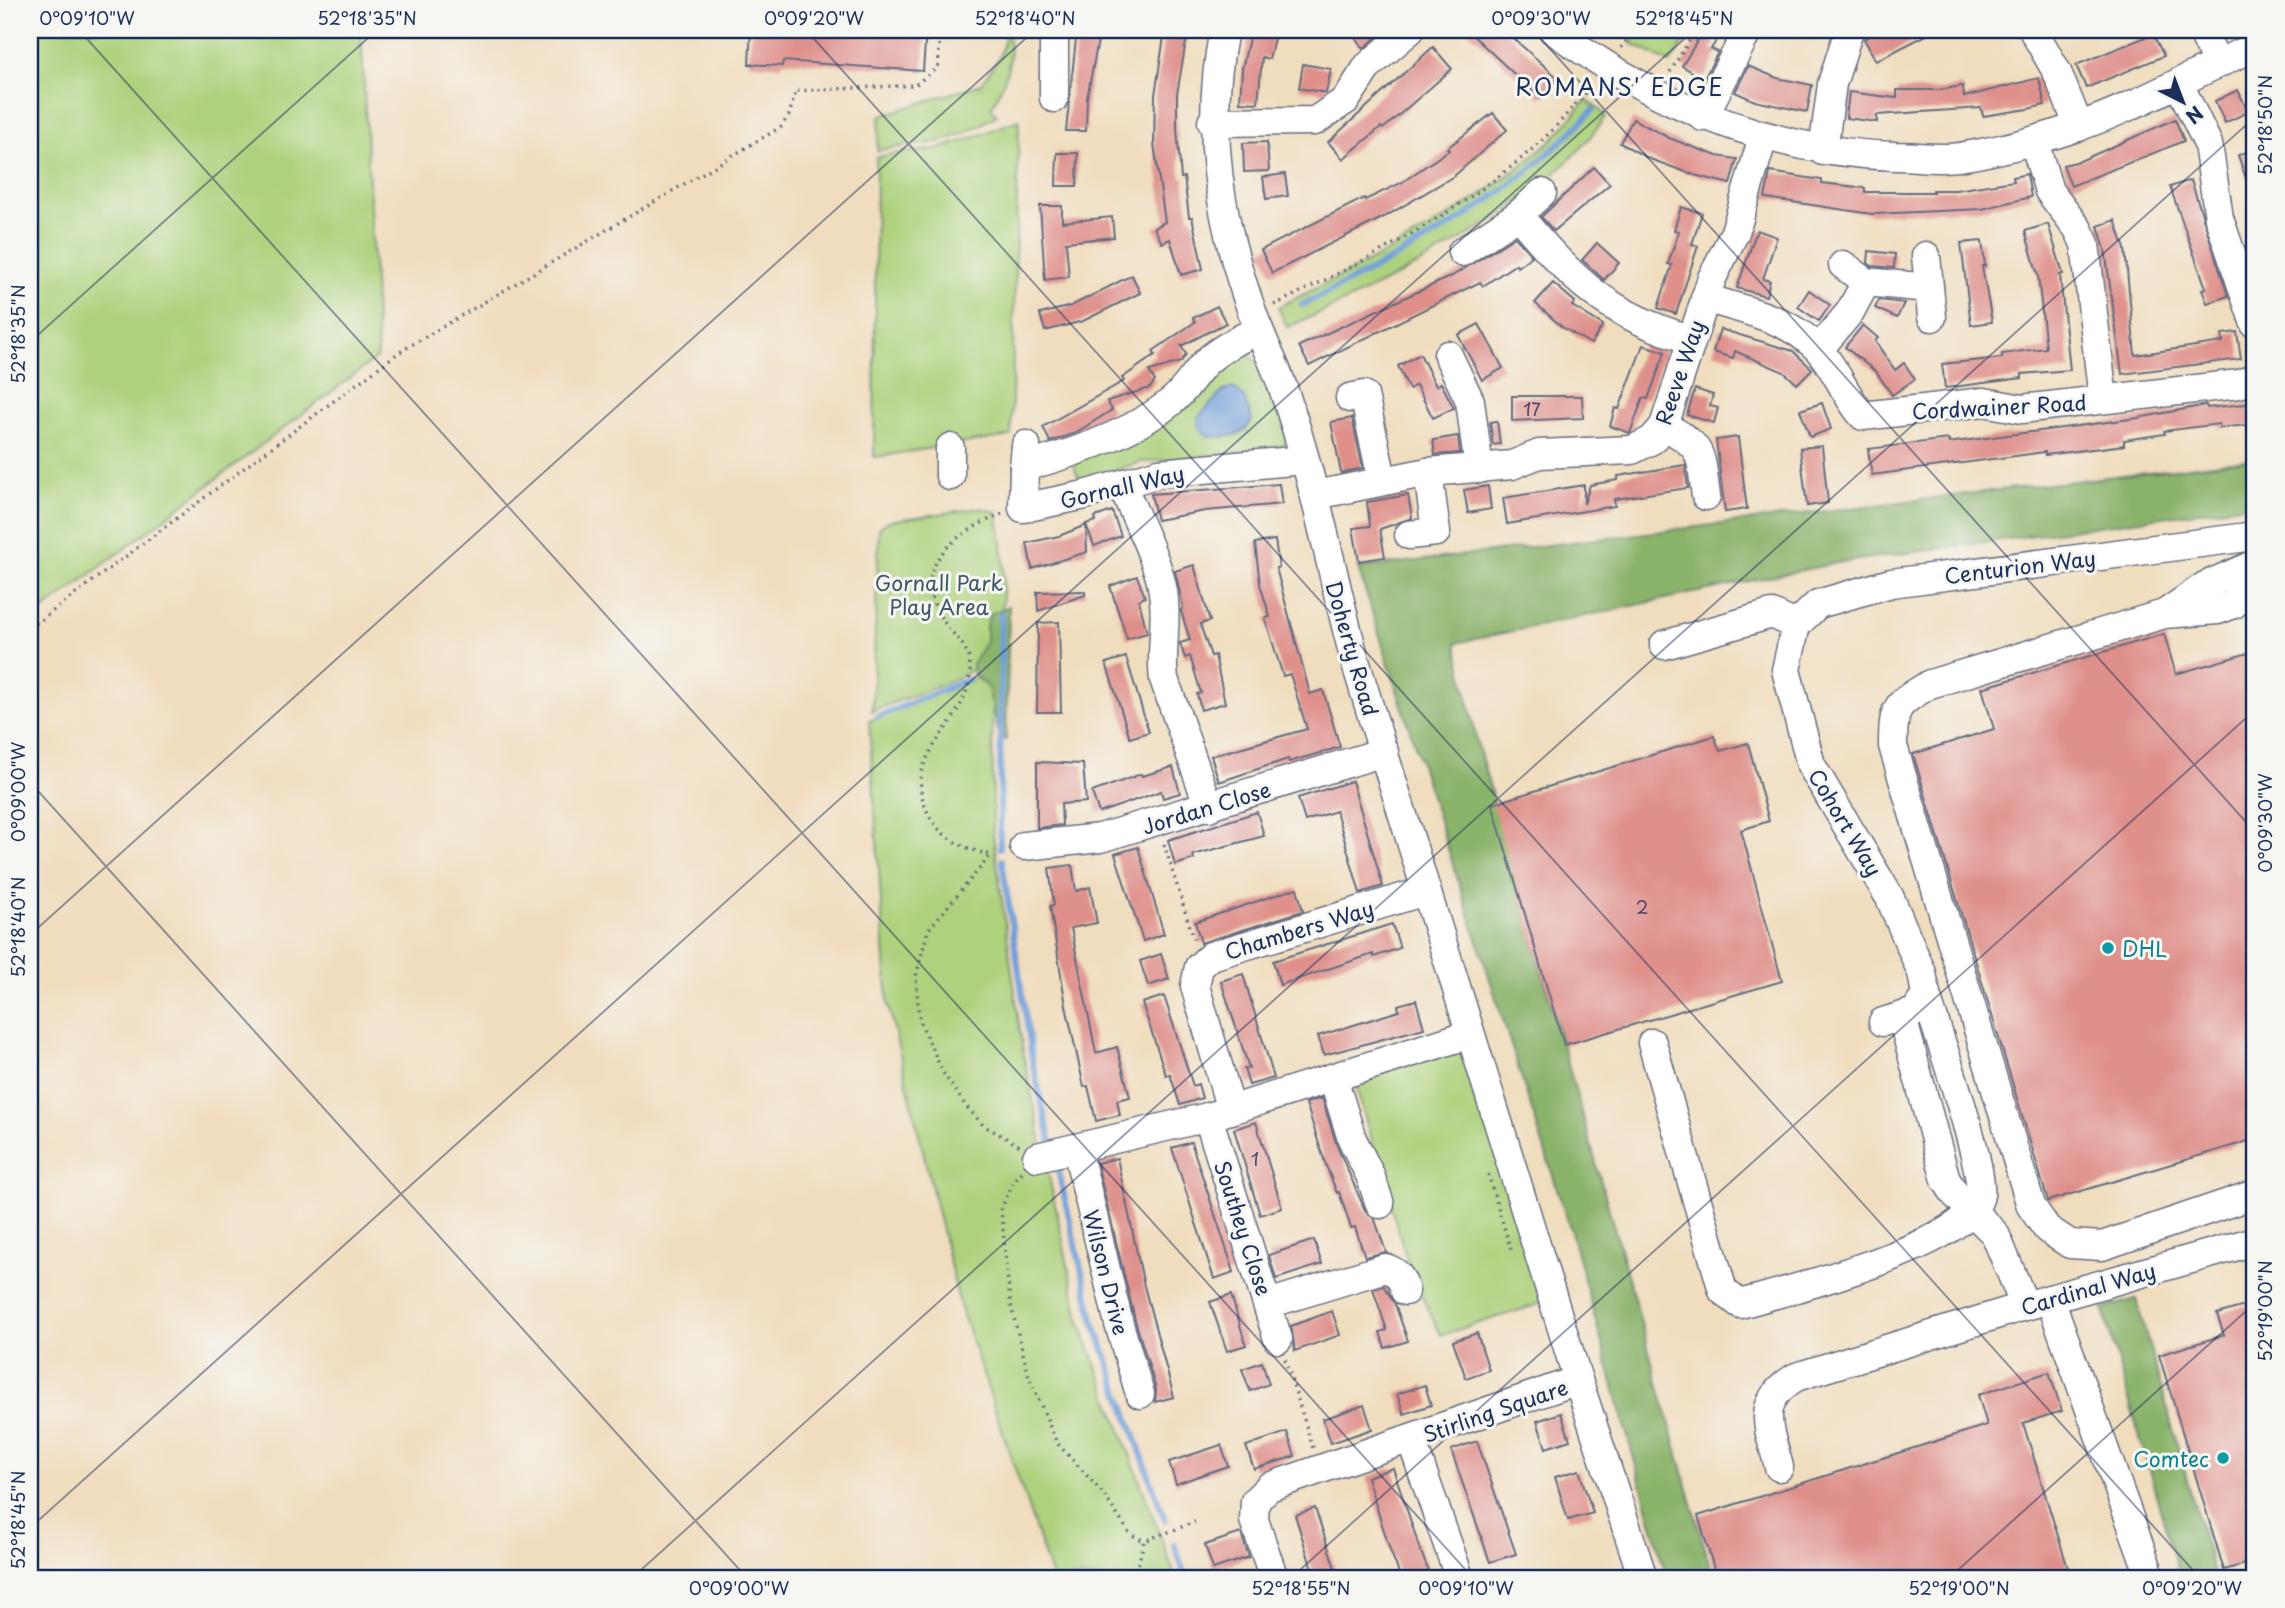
<svg xmlns="http://www.w3.org/2000/svg" width="2285" height="1608" viewBox="0 0 2285 1608" font-family="'Playpen Sans',sans-serif">
<style>
.green{fill:#add17b;stroke:#64806c;stroke-width:2}
.forest{fill:#8ab36b;stroke:#527164;stroke-width:2}
.water{fill:#6f9ed8;stroke:#45669b;stroke-width:2}
.lines{fill:none;stroke-linecap:round;stroke-linejoin:round}
.stream{stroke:#6f9ed8;stroke-width:6}
.building{fill:#df908b}
.minor-casing{stroke:#666c80;stroke-width:31}
.path{stroke:#666c80;stroke-width:3.5;stroke-dasharray:2 5;stroke-linecap:butt}
.minor{stroke:#fff;stroke-width:28}
.ticks{fill:none;stroke:#1b2f5e;stroke-width:2;stroke-opacity:0.45}
.culture-dot{fill:#0f9aa8;stroke:#f6f6f2;stroke-width:2.5}
.labels{text-anchor:middle;dominant-baseline:central;stroke-width:6;stroke-linejoin:round;paint-order:stroke}
.number-label{font-size:18px;fill:#4c4769}
.street-label{font-size:21px;fill:#1b2f5e;stroke:#f6f6f2}
.park-label{font-size:21px;fill:#405865;stroke:#f6f6f2}
.culture-label{font-size:21px;fill:#0d838f;stroke:#f6f6f2;text-anchor:start}
.neighbourhood-label{font-size:23px;letter-spacing:2px;fill:#1b2f5e;stroke:#f6f6f2}
.neatline{fill:none;stroke:#1b2f5e;stroke-width:2.5}
.ticks-label{font-size:18px;text-anchor:middle;fill:#1b2f5e}
</style>
<rect width="100%" height="100%" fill="#f6f6f2"/>
<filter id="ink" filterUnits="userSpaceOnUse"><feTurbulence type="fractalNoise" baseFrequency=".0143" numOctaves="2"/><feDisplacementMap in="SourceGraphic" scale="14" xChannelSelector="R" yChannelSelector="G"/><feConvolveMatrix kernelMatrix="1 2 1 2 8 2 1 2 1" color-interpolation-filters="sRGB"/></filter>
<filter id="wash" filterUnits="userSpaceOnUse"><feTurbulence type="fractalNoise" baseFrequency=".00686" numOctaves="4" result="noise"/><feDisplacementMap in="SourceGraphic" scale="28" xChannelSelector="R" yChannelSelector="G"/><feGaussianBlur stdDeviation="1.57" result="paint"/><feColorMatrix in="noise" values="0 0 0 0 0 0 0 0 0 0 0 0 0 0 0 0 0 1.4 0 .05"/><feComposite in="paint" operator="in"/></filter>
<g filter="url(#wash)">
<rect width="100%" height="100%" fill="#f0ddbe"/>
<g class="green">
<path d="M30 30H361L378 357 30 620Z"/>
<path d="M1007 30C1015 60 1005 82 991 108L997 115C978 126 958 138 937 142 916 146 897 145 877 151L880 116 981 84 1000 56Z"/>
<path d="M1640 30H1692L1670 63 1631 43Z"/>
<path d="M1586 100 1606 115C1553 203 1381 288 1287 327L1278 307C1372 262 1468 213 1547 144 1562 131 1574 114 1586 100Z"/>
<path d="M1019 120 1011 436 874 457 876 158C896 151 914 153 935 149 964 144 991 129 1019 120Z"/>
<path d="M1241 352C1270 360 1278 411 1288 436L1285 444 1277 449 1141 462 1085 480 1078 476 1074 466 1078 461Z"/>
<path d="M980 508 997 512C1006 554 1013 642 971 670 947 686 900 699 872 711L879 528 888 521Z"/>
<path d="M992 672 993 835 1024 1059 1080 1322 1176 1578H1052L960 1306 888 1004 869 721Z"/>
<path d="M1458 1048 1467 1057 1542 1303 1441 1335 1412 1277 1354 1080Z"/>
</g>
<g class="forest">
<path d="M2255 459V504L1836 563 1456 643 1477 742 1713 1578H1667L1571 1232 1358 568Z"/>
<path d="M1009 606 1006 740 999 735 988 687 974 675 972 664 986 642V627L990 614Z"/>
<path d="M2136 1299 2215 1578H2180L2103 1309Z"/>
</g>
<path class="water" d="M1234 388 1244 397 1252 420C1243 439 1227 436 1209 437L1199 428 1198 417 1223 391Z"/>
<g class="lines">
<g class="stream">
<path d="M1662 35 1666 30"/>
<path d="M1302 305C1411 252 1510 200 1593 110"/>
<path d="M877 717 969 679"/>
<path d="M1000 848 1001 614"/>
<path d="M1002 860 1033 1065 1052 1147"/>
<path d="M1056 1161 1093 1319 1165 1520"/>
<path d="M1174 1544 1186 1578"/>
</g>
</g>
<g id="blocks">
<g class="building">
<path d="M751 30H926L923 71 783 61 782 66 749 64Z"/>
<path d="M1077 30H1100L1087 98 1086 131H1066Z"/>
<path d="M1165 30H1188L1177 94V129L1181 178 1184 177 1189 217H1192L1203 269 1181 275 1170 239 1162 243 1154 228 1165 222 1154 144 1155 95Z"/>
<path d="M1251 30 1275 34 1269 59 1262 57 1258 103 1240 102 1242 69Z"/>
<path d="M1348 30H1385L1364 48Z"/>
<path d="M1467 30H1504L1558 78 1540 98Z"/>
<path d="M1704 30H1723L1711 49 1718 52 1704 79 1682 66Z"/>
<path d="M1880 30H1936L1876 61 1864 39Z"/>
<path d="M2153 34 2164 56 2086 88 2076 65Z"/>
<path d="M1433 47 1452 69 1383 129 1381 127 1343 159 1328 142Z"/>
<path d="M1303 64 1331 69 1326 93 1299 88Z"/>
<path d="M1748 66 1777 78 1812 85 1807 112 1755 101 1735 92Z"/>
<path d="M2039 78 2045 105 2028 109 1983 116 1981 108 1877 115V122L1846 118 1849 92 1897 98V90H1938L1963 86 1964 97Z"/>
<path d="M2238 90 2248 112 2225 123 2215 101Z"/>
<path d="M1493 113 1507 130 1454 176 1386 216 1272 273 1261 250 1364 198 1365 200 1401 183 1449 150 1447 148Z"/>
<path d="M1633 119 1669 138 1717 156 1737 159 1730 184 1694 175 1650 159 1620 143Z"/>
<path d="M2175 119 2184 141 2071 186 2063 165 2080 161Z"/>
<path d="M1267 142 1269 171 1244 172 1243 143Z"/>
<path d="M2255 149V198H2253L2238 155Z"/>
<path d="M1057 153H1078L1077 186H1056Z"/>
<path d="M1594 167 1610 184 1554 231 1541 217Z"/>
<path d="M1770 172 1822 180V183L1865 188V192H1933V190H1956L2014 181 2013 177 2027 174 2031 197 1982 209 1872 214 1765 198Z"/>
<path d="M1285 174 1288 196 1266 199 1263 177Z"/>
<path d="M2191 180 2228 296 2207 303 2202 289 2206 288 2170 187Z"/>
<path d="M1040 206H1062V222L1112 217 1114 237 1066 242 1069 277 1045 280Z"/>
<path d="M1681 207 1702 213 1692 244 1698 246 1676 314 1658 308 1672 265 1668 264 1679 231 1674 230Z"/>
<path d="M2115 220 2125 249 2135 355 2223 342 2222 334 2237 332 2241 359 2122 374 2105 249 2098 226Z"/>
<path d="M2048 224 2063 274 2060 275 2070 370 2022 374V378L1945 388 1942 364 2002 358V354L2046 348 2038 276 2025 231Z"/>
<path d="M1757 230 1777 237 1763 279 1770 281 1766 296 1737 288Z"/>
<path d="M1515 237 1532 256 1517 267 1516 264 1483 286 1480 282 1309 366 1299 346 1452 276Z"/>
<path d="M1982 241 1985 266H1982L1992 322 1971 325 1961 243Z"/>
<path d="M1597 243 1619 263 1604 280 1582 260Z"/>
<path d="M1869 251 1895 254 1894 268 1872 266 1868 263Z"/>
<path d="M1132 275 1140 293 1083 321 1045 331 1040 314 1071 306Z"/>
<path d="M1553 283 1575 302 1572 306 1603 325 1591 344 1562 327 1535 303Z"/>
<path d="M1809 290 1830 305 1819 321 1798 307Z"/>
<path d="M1879 300 1904 303 1897 318 1875 308Z"/>
<path d="M1217 306 1226 323 1181 346 1186 354 1181 362 1149 371 1155 381 1150 388 1107 401 1112 410 1075 433 1050 442 1043 427 1124 381 1122 378 1155 355 1153 351 1195 322 1193 318Z"/>
<path d="M1479 324 1503 368 1482 380 1458 335Z"/>
<path d="M1863 325 1878 338 1875 341 1895 370 1904 363 1915 379 1892 395 1876 372 1845 347Z"/>
<path d="M1720 329 1793 351 1812 369 1797 384 1784 372 1735 351 1733 358 1713 352Z"/>
<path d="M1643 345 1665 352 1648 399 1643 398 1630 433 1610 426 1615 408 1619 409Z"/>
<path d="M1420 354 1436 386 1441 383 1454 408 1433 418 1416 385 1409 389 1398 366Z"/>
<path d="M1695 389 1713 395 1710 406 1718 408 1714 423 1687 415Z"/>
<path d="M1512 396H1582L1583 418 1512 421Z"/>
<path d="M1822 403 1831 429 1810 437 1800 410Z"/>
<path d="M2255 403V424L2220 428 2219 424 2164 431 2165 434 2124 440V445L2045 455V452L1872 475 1868 449 1948 439 1949 443 1970 440 2138 418 2206 405 2207 408Z"/>
<path d="M1352 418 1363 468 1341 473 1331 422Z"/>
<path d="M1497 421 1500 444 1493 445 1490 422Z"/>
<path d="M1458 436 1460 453 1435 455 1433 440Z"/>
<path d="M1738 437 1747 509 1725 512 1716 440Z"/>
<path d="M1822 446 1828 503 1807 506 1800 448Z"/>
<path d="M1685 465 1688 488 1614 499 1615 506 1507 524 1503 498 1584 485V504L1590 485 1618 480V476Z"/>
<path d="M1279 484 1282 504 1205 511 1157 520 1151 494Z"/>
<path d="M1488 486 1491 509 1468 513 1464 490Z"/>
<path d="M1408 495 1412 518 1380 529 1385 557 1359 561 1353 528 1370 526 1367 502Z"/>
<path d="M1112 511 1121 536 1094 546 1086 524 1096 521 1095 517Z"/>
<path d="M1086 525 1087 552 1032 569 1027 543 1059 536Z"/>
<path d="M1275 540 1279 567 1276 568 1310 694 1323 690 1340 747 1289 762 1288 759 1219 782 1211 756 1307 729 1290 674 1283 676 1265 618 1270 617 1260 584 1255 543Z"/>
<path d="M1194 565 1210 621 1200 624 1211 656 1215 655 1225 703 1201 710 1197 694 1201 693 1190 656 1185 658 1180 643 1190 640 1181 611 1183 606 1175 571Z"/>
<path d="M1137 576 1145 597 1139 600 1147 633 1127 639 1110 586Z"/>
<path d="M1085 591V595L1038 611 1037 592Z"/>
<path d="M1059 622 1061 712H1037L1038 623Z"/>
<path d="M2164 634 2176 674 2255 651V1139L2048 1201 1913 754 1994 729 1982 688Z"/>
<path d="M1126 657 1149 732 1130 738 1106 663Z"/>
<path d="M1714 736 1720 751 1748 743 1769 821 1741 830 1782 981 1564 1045 1492 804Z"/>
<path d="M1037 762 1083 764 1086 802 1061 804 1062 825 1037 828Z"/>
<path d="M1173 767 1180 793 1163 798 1161 791 1099 813 1092 792 1141 774 1142 776Z"/>
<path d="M1352 781 1383 886 1360 893 1336 811 1305 821 1298 798Z"/>
<path d="M1257 812 1264 836 1193 855 1194 859 1175 865 1168 840Z"/>
<path d="M1138 847 1164 934 1143 941 1115 854Z"/>
<path d="M1072 865 1076 891 1090 887 1097 923 1071 928 1096 1053 1117 1047 1130 1097 1117 1100 1120 1115 1096 1121 1088 1086 1084 1087 1066 1006 1050 906 1054 905 1049 868Z"/>
<path d="M1297 888 1303 911 1201 943 1195 922Z"/>
<path d="M1392 924 1400 948 1374 957 1373 954 1280 985 1273 961Z"/>
<path d="M1161 954 1169 979 1148 986 1140 961Z"/>
<path d="M1243 974 1274 1078 1249 1085 1244 1069 1249 1068 1221 981Z"/>
<path d="M1164 996 1193 1086 1198 1084 1202 1098 1180 1105 1170 1074 1166 1075 1142 1003Z"/>
<path d="M1416 1000 1424 1028 1324 1055 1318 1036 1399 1011 1398 1005Z"/>
<path d="M1322 1098 1337 1146 1365 1210 1375 1220 1386 1252 1365 1257 1355 1227 1351 1228 1339 1192 1337 1193 1325 1163 1306 1103Z"/>
<path d="M1256 1122 1282 1208 1260 1215 1234 1129Z"/>
<path d="M1191 1142 1234 1272 1214 1279 1172 1148Z"/>
<path d="M1117 1158 1144 1286 1174 1397 1155 1402 1156 1389 1135 1320 1097 1163Z"/>
<path d="M1314 1240 1322 1264 1276 1279 1269 1255Z"/>
<path d="M1384 1286 1395 1304 1408 1341 1385 1348 1380 1332 1387 1330 1373 1289Z"/>
<path d="M1231 1295 1246 1345 1227 1351 1210 1302Z"/>
<path d="M2255 1303V1561L2224 1570 2159 1355 2224 1335 2217 1314Z"/>
<path d="M1332 1311 1340 1335 1295 1351 1291 1326Z"/>
<path d="M1477 1333 1489 1370 1466 1378 1453 1341Z"/>
<path d="M1262 1362 1269 1384 1250 1391 1242 1369Z"/>
<path d="M2049 1372 2062 1411 2023 1423 2071 1578H1717L1698 1516 1987 1425 1978 1395Z"/>
<path d="M1425 1385 1431 1405 1404 1414 1397 1394Z"/>
<path d="M1364 1405 1372 1429 1331 1443 1323 1419Z"/>
<path d="M1561 1413 1570 1440 1546 1448 1537 1421Z"/>
<path d="M1287 1432 1295 1456 1254 1469 1246 1446Z"/>
<path d="M1477 1441 1516 1554 1490 1562 1451 1450Z"/>
<path d="M1221 1445 1228 1466 1176 1484 1169 1462Z"/>
<path d="M1393 1468 1420 1549 1431 1578H1401L1390 1550 1367 1477Z"/>
<path d="M1579 1470 1593 1513 1568 1520 1555 1477Z"/>
<path d="M1315 1508 1335 1568 1314 1575 1295 1515Z"/>
<path d="M1241 1533 1249 1557 1213 1569 1205 1545Z"/>
</g>
</g>
</g>
<g filter="url(#ink)">
<use href="#blocks" fill-opacity="0" stroke="#666c80" stroke-width="2"/>
<g class="lines">
<defs>
<g id="minor">
<path d="M1054 30V98"/>
<path d="M1224 30C1204 129 1219 222 1254 317 1263 342 1276 366 1284 391 1315 480 1331 573 1356 664L1578 1380 1269 1487 1255 1501 1254 1520 1274 1578"/>
<path d="M1553 30C1655 104 1768 152 1895 156 1916 156 1939 160 1959 157 1999 151 2039 140 2077 127 2139 106 2195 72 2255 47"/>
<path d="M2033 30 2057 72 2079 127"/>
<path d="M2202 30 2217 63"/>
<path d="M2179 84 2208 144 2219 218 2255 324"/>
<path d="M1703 117 1748 30"/>
<path d="M1212 122 1315 121 1346 100 1368 66 1410 30"/>
<path d="M2034 141 2049 191 2078 229 2085 244 2103 399"/>
<path d="M1823 151 1832 84 1849 30"/>
<path d="M1518 215C1571 278 1608 316 1690 339"/>
<path d="M1462 252 1518 215 1542 193"/>
<path d="M1926 256 1932 317"/>
<path d="M1843 265 1866 282 1929 288"/>
<path d="M1705 298C1743 310 1789 318 1818 349 1836 368 1845 396 1863 416L1984 402 2022 409 2239 384 2255 378"/>
<path d="M1819 349 1850 312 1866 282"/>
<path d="M1448 355 1470 401 1479 469"/>
<path d="M1350 398 1364 395 1382 479"/>
<path d="M1664 426C1705 447 1700 454 1706 496"/>
<path d="M1026 445 1024 467C1071 454 1134 433 1172 401 1186 390 1195 372 1208 360 1223 347 1241 338 1259 330"/>
<path d="M950 448V476"/>
<path d="M1024 467 1023 508 1085 495 1159 473 1304 460"/>
<path d="M1122 485C1134 514 1159 562 1163 592 1168 622 1160 650 1164 679L1209 807"/>
<path d="M1316 495 1428 472 1512 465 1539 454 1632 450 1652 440 1664 426 1712 278 1735 232 1763 137"/>
<path d="M1409 535 1436 532 1428 472"/>
<path d="M2255 580 2234 604 2218 610 2164 614 1930 684C1896 705 1893 705 1893 746L2031 1206 2047 1229 2070 1244 2102 1246 2255 1194"/>
<path d="M2166 613 2205 586 2255 564"/>
<path d="M1796 625 1818 604 1891 583 2255 536"/>
<path d="M1796 625 1786 670 1811 765 1890 898 1922 973 1926 995 1915 1012 1883 1022"/>
<path d="M1664 645 1772 614 1796 625"/>
<path d="M1024 846 1100 838 1384 752"/>
<path d="M1902 1017 1946 1180 1955 1194 1995 1234 2025 1306"/>
<path d="M1652 1043 1723 1291 1740 1304C1786 1291 1972 1244 1980 1195 1985 1165 1937 1032 1926 995"/>
<path d="M1333 1078 1352 1139 1370 1175 1380 1204"/>
<path d="M1231 1110 1195 986 1199 967 1211 956 1425 891"/>
<path d="M1208 1117 1278 1339"/>
<path d="M1077 1149 1119 1324 1140 1394"/>
<path d="M1037 1157 1208 1117 1470 1034"/>
<path d="M2050 1299 2151 1578"/>
<path d="M1268 1304 1385 1268C1398 1272 1402 1278 1405 1291"/>
<path d="M1578 1380 1643 1578"/>
<path d="M1411 1439 1457 1571"/>
<path d="M1779 1467C1769 1428 1754 1402 1796 1377L2025 1306 2255 1241"/>
</g>
</defs>
<use href="#minor" class="minor-casing"/>
<g class="path">
<path d="M1621 48 1634 30"/>
<path d="M1670 72 1696 30"/>
<path d="M1274 305C1367 260 1461 213 1538 144 1558 126 1575 104 1593 85"/>
<path d="M1002 514C957 532 907 566 942 619 954 638 972 646 970 673 965 732 896 754 930 817 943 840 966 849 991 855L928 930 916 976 919 1019 943 1073 966 1106 983 1125 1020 1146"/>
<path d="M30 628 398 353 781 127 789 115 796 91 915 85 938 67 940 30"/>
<path d="M1164 844 1194 940"/>
<path d="M1022 1172 1014 1181 1001 1209 1010 1302 1029 1377 1057 1443 1102 1492 1130 1534 1144 1541"/>
<path d="M1488 1174 1511 1250"/>
<path d="M1285 1359 1313 1448"/>
<path d="M1138 1578 1137 1570 1144 1541 1195 1522"/>
</g>
<use href="#minor" class="minor"/>
</g>
</g>
<path class="ticks" d="M79 30 1473 1578M806 30 2200 1578M1533 30 2255 832M30 342 377 30M30 782 747 1578M30 935 1035 30M30 1528 1694 30M632 1578 2255 117M1291 1578 2255 710M1949 1578 2255 1303"/>
<g class="culture-dot">
<circle cx="2108" cy="948" r="7"/>
<circle cx="2223" cy="1458" r="7"/>
</g>
<g class="labels">
<g class="number-label">
<text x="1532" y="408">17</text>
<text x="1642" y="906">2</text>
<text x="1255" y="1158">1</text>
</g>
<g class="street-label">
<text transform="translate(1679 372) rotate(-71)">Reeve Way</text>
<text transform="translate(1999 406) rotate(-3)">Cordwainer Road</text>
<text transform="translate(1122 486) rotate(-13)">Gornall Way</text>
<text transform="translate(2020 566) rotate(-7)">Centurion Way</text>
<text transform="translate(1353 648) rotate(74)">Doherty Road</text>
<text transform="translate(1206 807) rotate(-17)">Jordan Close</text>
<text transform="translate(1846 822) rotate(59)">Cohort Way</text>
<text transform="translate(1299 929) rotate(-17)">Chambers Way</text>
<text transform="translate(1244 1228) rotate(72)">Southey Close</text>
<text transform="translate(1107 1272) rotate(76)">Wilson Drive</text>
<text transform="translate(2088 1288) rotate(-16)">Cardinal Way</text>
<text transform="translate(1495 1410) rotate(-19)">Stirling Square</text>
</g>
<g class="park-label">
<text x="939" y="582">Gornall Park<tspan x="939" dy="24">Play Area</tspan></text>
</g>
<g class="culture-label">
<text x="2122" y="948">DHL</text>
<text x="2209" y="1458" text-anchor="end">Comtec</text>
</g>
<g class="neighbourhood-label">
<text x="1620" y="86">ROMANS' EDGE</text>
</g>
</g>
<rect width="2285" height="1608" fill="none" stroke="#f6f6f2" stroke-width="77"/>
<g transform="translate(2183 102) rotate(138)" stroke="#f6f6f2" stroke-width="5" paint-order="stroke">
<path d="M0-5L12 26L0 18L-12 26Z" fill="#1b2f5e"/>
<text y="-10" font-size="19" font-weight="bold" text-anchor="middle" fill="#1b2f5e">N</text>
</g>
<rect x="38" y="38" width="2208" height="1532" class="neatline"/>
<g class="ticks-label">
<text x="87" y="25">0°09'10"W</text>
<text x="367" y="25">52°18'35"N</text>
<text x="814" y="25">0°09'20"W</text>
<text x="1025" y="25">52°18'40"N</text>
<text x="1541" y="25">0°09'30"W</text>
<text x="1684" y="25">52°18'45"N</text>
<text transform="translate(2266 125) rotate(-90)" y="6">52°18'50"N</text>
<text transform="translate(19 334) rotate(-90)" y="6">52°18'35"N</text>
<text transform="translate(19 792) rotate(-90)" y="6">0°09'00"W</text>
<text transform="translate(2266 823) rotate(-90)" y="6">0°09'30"W</text>
<text transform="translate(19 927) rotate(-90)" y="6">52°18'40"N</text>
<text transform="translate(2266 1311) rotate(-90)" y="6">52°19'00"N</text>
<text transform="translate(19 1520) rotate(-90)" y="6">52°18'45"N</text>
<text x="739" y="1595">0°09'00"W</text>
<text x="1301" y="1595">52°18'55"N</text>
<text x="1466" y="1595">0°09'10"W</text>
<text x="1959" y="1595">52°19'00"N</text>
<text x="2192" y="1595">0°09'20"W</text>
</g>
</svg>
